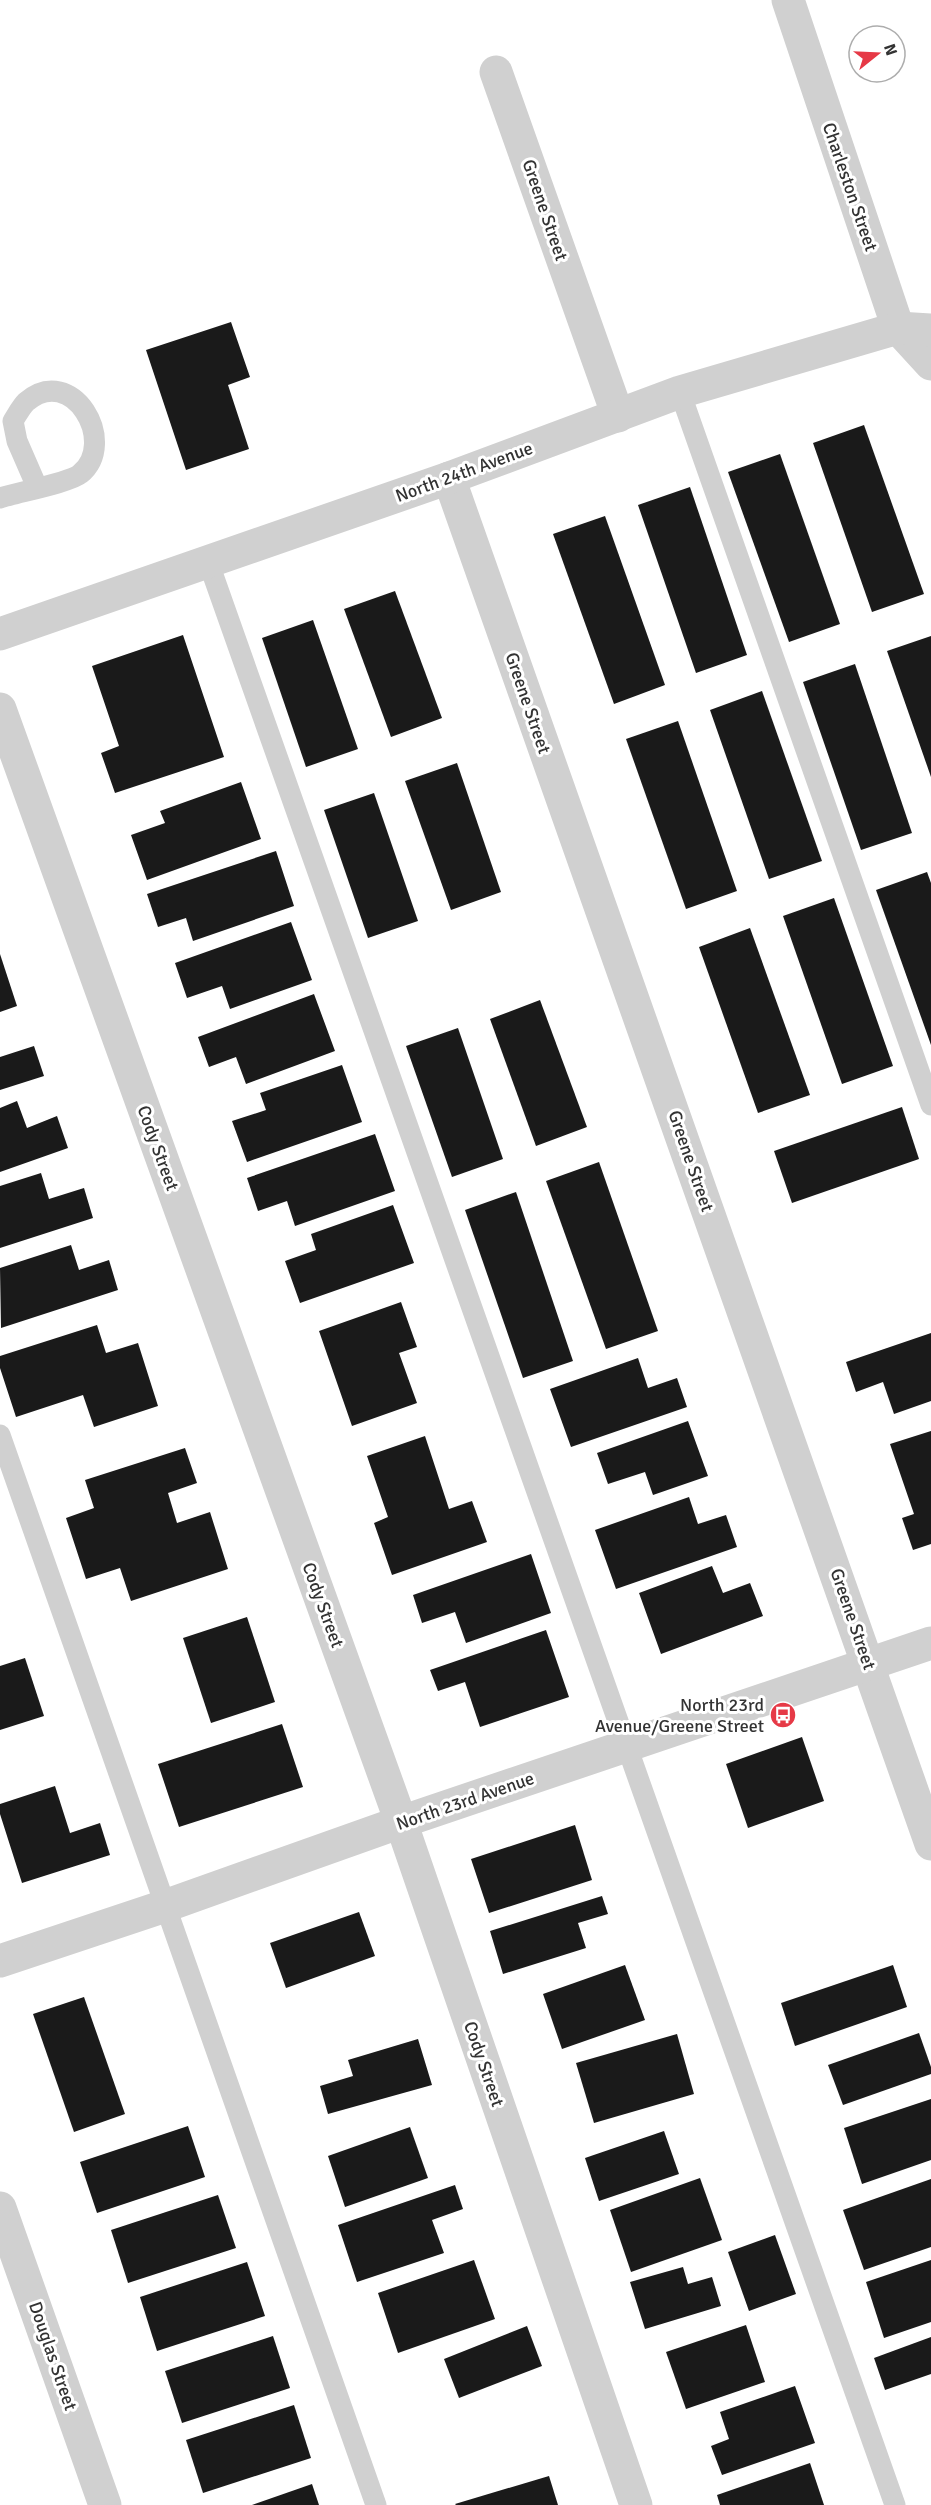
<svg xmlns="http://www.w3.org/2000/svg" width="931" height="2505" viewBox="0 0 931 2505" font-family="Signika,sans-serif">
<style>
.building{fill:#1a1a1a}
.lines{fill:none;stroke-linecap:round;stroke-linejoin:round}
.service{stroke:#d0d0d0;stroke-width:21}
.minor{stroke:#d0d0d0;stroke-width:33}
.labels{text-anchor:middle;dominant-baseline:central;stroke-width:6;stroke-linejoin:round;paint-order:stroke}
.street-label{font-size:18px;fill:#333;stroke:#fff}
.poi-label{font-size:18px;fill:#333;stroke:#fff;text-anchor:end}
</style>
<rect width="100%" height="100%" fill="#fff"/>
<g class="building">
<path d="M231 322 250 377 228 385 249 449 186 470 146 350Z"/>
<path d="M864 425 924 594 872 612 813 443Z"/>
<path d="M780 454 840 624 789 642 728 472Z"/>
<path d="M690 487 747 655 696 673 638 505Z"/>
<path d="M605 516 665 685 614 704 553 534Z"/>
<path d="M395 591 442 718 391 737 344 609Z"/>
<path d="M313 620 358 749 306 767 262 638Z"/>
<path d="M183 635 224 757 115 793 101 753 119 746 92 666Z"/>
<path d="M931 636V777L887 651Z"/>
<path d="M855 664 912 833 861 850 803 682Z"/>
<path d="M762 691 822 861 769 879 710 710Z"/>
<path d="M678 721 737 891 686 909 626 739Z"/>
<path d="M457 763 501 892 451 910 405 781Z"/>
<path d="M241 782 261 839 147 880 131 835 165 823 160 811Z"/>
<path d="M374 793 418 921 368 938 324 810Z"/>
<path d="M276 851 294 906 193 941 186 918 158 927 147 894Z"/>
<path d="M927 872 931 883V1045L876 890Z"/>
<path d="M834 898 893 1066 842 1084 783 916Z"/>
<path d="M291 922 312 980 230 1009 222 986 187 998 175 963Z"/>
<path d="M750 928 810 1095 758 1113 699 947Z"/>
<path d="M0 954 17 1006 0 1012Z"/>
<path d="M314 994 335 1051 246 1084 236 1057 209 1067 198 1037Z"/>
<path d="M540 1000 587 1127 536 1146 490 1019Z"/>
<path d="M458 1028 503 1159 452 1177 406 1046Z"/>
<path d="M34 1046 44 1076 0 1090V1057Z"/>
<path d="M342 1065 362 1122 247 1162 232 1121 266 1110 260 1093Z"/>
<path d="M17 1101 27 1128 57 1116 68 1148 0 1172V1108Z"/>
<path d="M902 1107 919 1159 792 1203 774 1151Z"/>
<path d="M375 1134 395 1191 295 1226 287 1201 258 1211 247 1178Z"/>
<path d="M599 1162 658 1331 606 1349 546 1181Z"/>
<path d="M41 1173 49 1199 84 1188 93 1218 0 1248V1186Z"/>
<path d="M516 1192 573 1361 523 1378 465 1210Z"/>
<path d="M393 1205 414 1263 300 1303 285 1261 316 1250 311 1234Z"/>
<path d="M71 1245 79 1270 109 1260 118 1290 1 1328 0 1268Z"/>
<path d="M401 1302 417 1347 399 1353 417 1403 352 1426 319 1331Z"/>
<path d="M97 1325 106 1353 138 1343 158 1406 94 1427 83 1395 16 1417 0 1368V1356Z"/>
<path d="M931 1333V1401L894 1414 883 1382 856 1392 846 1362Z"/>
<path d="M638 1358 648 1388 677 1378 687 1407 571 1447 550 1389Z"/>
<path d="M688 1421 708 1476 653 1495 645 1472 608 1484 597 1453Z"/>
<path d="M931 1431V1544L913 1550 902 1518 914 1514 890 1444Z"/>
<path d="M425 1436 449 1509 472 1501 487 1542 392 1575 374 1523 388 1517 367 1456Z"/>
<path d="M185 1448 197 1483 168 1493 177 1523 210 1512 228 1569 131 1601 120 1568 86 1579 66 1518 94 1508 85 1480Z"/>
<path d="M689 1497 698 1524 726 1515 737 1547 616 1589 595 1530Z"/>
<path d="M531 1554 551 1613 466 1643 455 1612 422 1623 413 1595Z"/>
<path d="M712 1566 723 1593 750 1583 763 1616 661 1654 639 1593Z"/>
<path d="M247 1617 275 1702 211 1723 183 1638Z"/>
<path d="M546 1630 569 1697 480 1727 465 1682 438 1691 430 1670Z"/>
<path d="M25 1658 44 1716 0 1730V1666Z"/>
<path d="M282 1724 303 1787 179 1827 158 1764Z"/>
<path d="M802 1737 824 1801 748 1828 726 1764Z"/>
<path d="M55 1786 70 1833 100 1823 110 1855 22 1883 0 1814V1804Z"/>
<path d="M575 1825 592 1880 489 1913 471 1859Z"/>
<path d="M602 1896 608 1914 578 1923 586 1948 503 1974 490 1931Z"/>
<path d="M359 1912 375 1956 286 1988 270 1943Z"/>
<path d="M625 1965 645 2020 562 2049 543 1994Z"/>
<path d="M893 1965 907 2007 795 2046 781 2003Z"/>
<path d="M84 1997 125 2114 74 2132 33 2014Z"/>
<path d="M919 2033 931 2067V2074L843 2105 828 2065Z"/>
<path d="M677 2034 694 2094 594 2123 576 2063Z"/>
<path d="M418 2039 432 2085 328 2114 320 2086 353 2076 348 2060Z"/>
<path d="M931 2099V2160L862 2184 844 2128Z"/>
<path d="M188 2126 205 2177 97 2213 80 2162Z"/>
<path d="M410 2127 428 2178 345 2207 328 2156Z"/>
<path d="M664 2131 679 2174 599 2201 585 2158Z"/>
<path d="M700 2178 722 2240 631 2272 610 2210Z"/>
<path d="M931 2179V2247L864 2270 843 2210Z"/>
<path d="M455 2185 463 2209 432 2220 444 2253 357 2282 338 2225Z"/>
<path d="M218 2195 236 2248 128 2283 111 2230Z"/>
<path d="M775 2235 796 2294 749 2311 728 2252Z"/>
<path d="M474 2260 495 2319 398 2353 378 2293Z"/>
<path d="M931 2260V2322L884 2338 866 2282Z"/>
<path d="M247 2262 265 2316 157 2351 140 2297Z"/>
<path d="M683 2267 688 2284 712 2277 721 2306 645 2329 630 2282Z"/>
<path d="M746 2325 765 2382 686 2409 666 2352Z"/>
<path d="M527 2326 542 2366 459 2398 444 2359Z"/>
<path d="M273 2336 290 2388 182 2423 165 2371Z"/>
<path d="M931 2337V2374L885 2390 874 2358Z"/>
<path d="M795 2386 815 2443 722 2475 711 2446 729 2439 720 2412Z"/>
<path d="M294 2405 311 2458 203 2493 186 2440Z"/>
<path d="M810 2463 824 2505H720L717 2495Z"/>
<path d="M549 2476 558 2505H456L455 2504Z"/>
<path d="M312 2484 319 2505H252Z"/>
</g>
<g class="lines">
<g class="service">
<path d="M680 392 931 1105"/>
<path d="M0 498C15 493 71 482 80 474 119 443 72 362 26 402 21 407 17 415 13 421L17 441 37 487"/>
<path d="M208 561 895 2505"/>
<path d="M0 1435 376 2505"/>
</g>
<g class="minor">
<path d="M788 0 898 328 931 364"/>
<path d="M496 72 618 416"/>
<path d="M449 478 931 1844"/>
<path d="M0 634 449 478 680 392 898 328 931 330"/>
<path d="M0 709 401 1822 636 2505"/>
<path d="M0 1961 165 1906 401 1822 931 1643"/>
<path d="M0 2208 105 2505"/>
</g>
</g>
<defs>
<symbol id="bus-disc" viewBox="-11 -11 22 22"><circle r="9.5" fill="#e63946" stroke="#fff"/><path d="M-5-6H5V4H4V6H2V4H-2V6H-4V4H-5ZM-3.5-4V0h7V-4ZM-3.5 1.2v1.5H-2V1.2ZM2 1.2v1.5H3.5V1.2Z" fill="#fff"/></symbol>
</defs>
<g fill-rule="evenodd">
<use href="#bus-disc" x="768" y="1700" width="30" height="30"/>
</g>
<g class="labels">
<g class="street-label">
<text transform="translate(850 187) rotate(71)">Charleston Street</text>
<text transform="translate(545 210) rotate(71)">Greene Street</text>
<text transform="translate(464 472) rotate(-20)">North 24th Avenue</text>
<text transform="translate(528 703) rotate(71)">Greene Street</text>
<text transform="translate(158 1148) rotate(70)">Cody Street</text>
<text transform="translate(691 1161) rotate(71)">Greene Street</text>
<text transform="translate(323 1605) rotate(70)">Cody Street</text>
<text transform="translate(853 1619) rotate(71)">Greene Street</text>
<text transform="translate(465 1801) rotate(-19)">North 23rd Avenue</text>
<text transform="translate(484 2064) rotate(71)">Cody Street</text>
<text transform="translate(53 2356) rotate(71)">Douglas Street</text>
</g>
<g class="poi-label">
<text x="764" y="1705">North 23rd<tspan x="764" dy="21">Avenue/Greene Street</tspan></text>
</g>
</g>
<g transform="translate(877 54) rotate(72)"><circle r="28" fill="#ffffff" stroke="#adadad" stroke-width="1.5"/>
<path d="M0-4.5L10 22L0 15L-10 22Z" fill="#e63946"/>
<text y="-9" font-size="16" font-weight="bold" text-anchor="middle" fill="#333333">N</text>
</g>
</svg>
